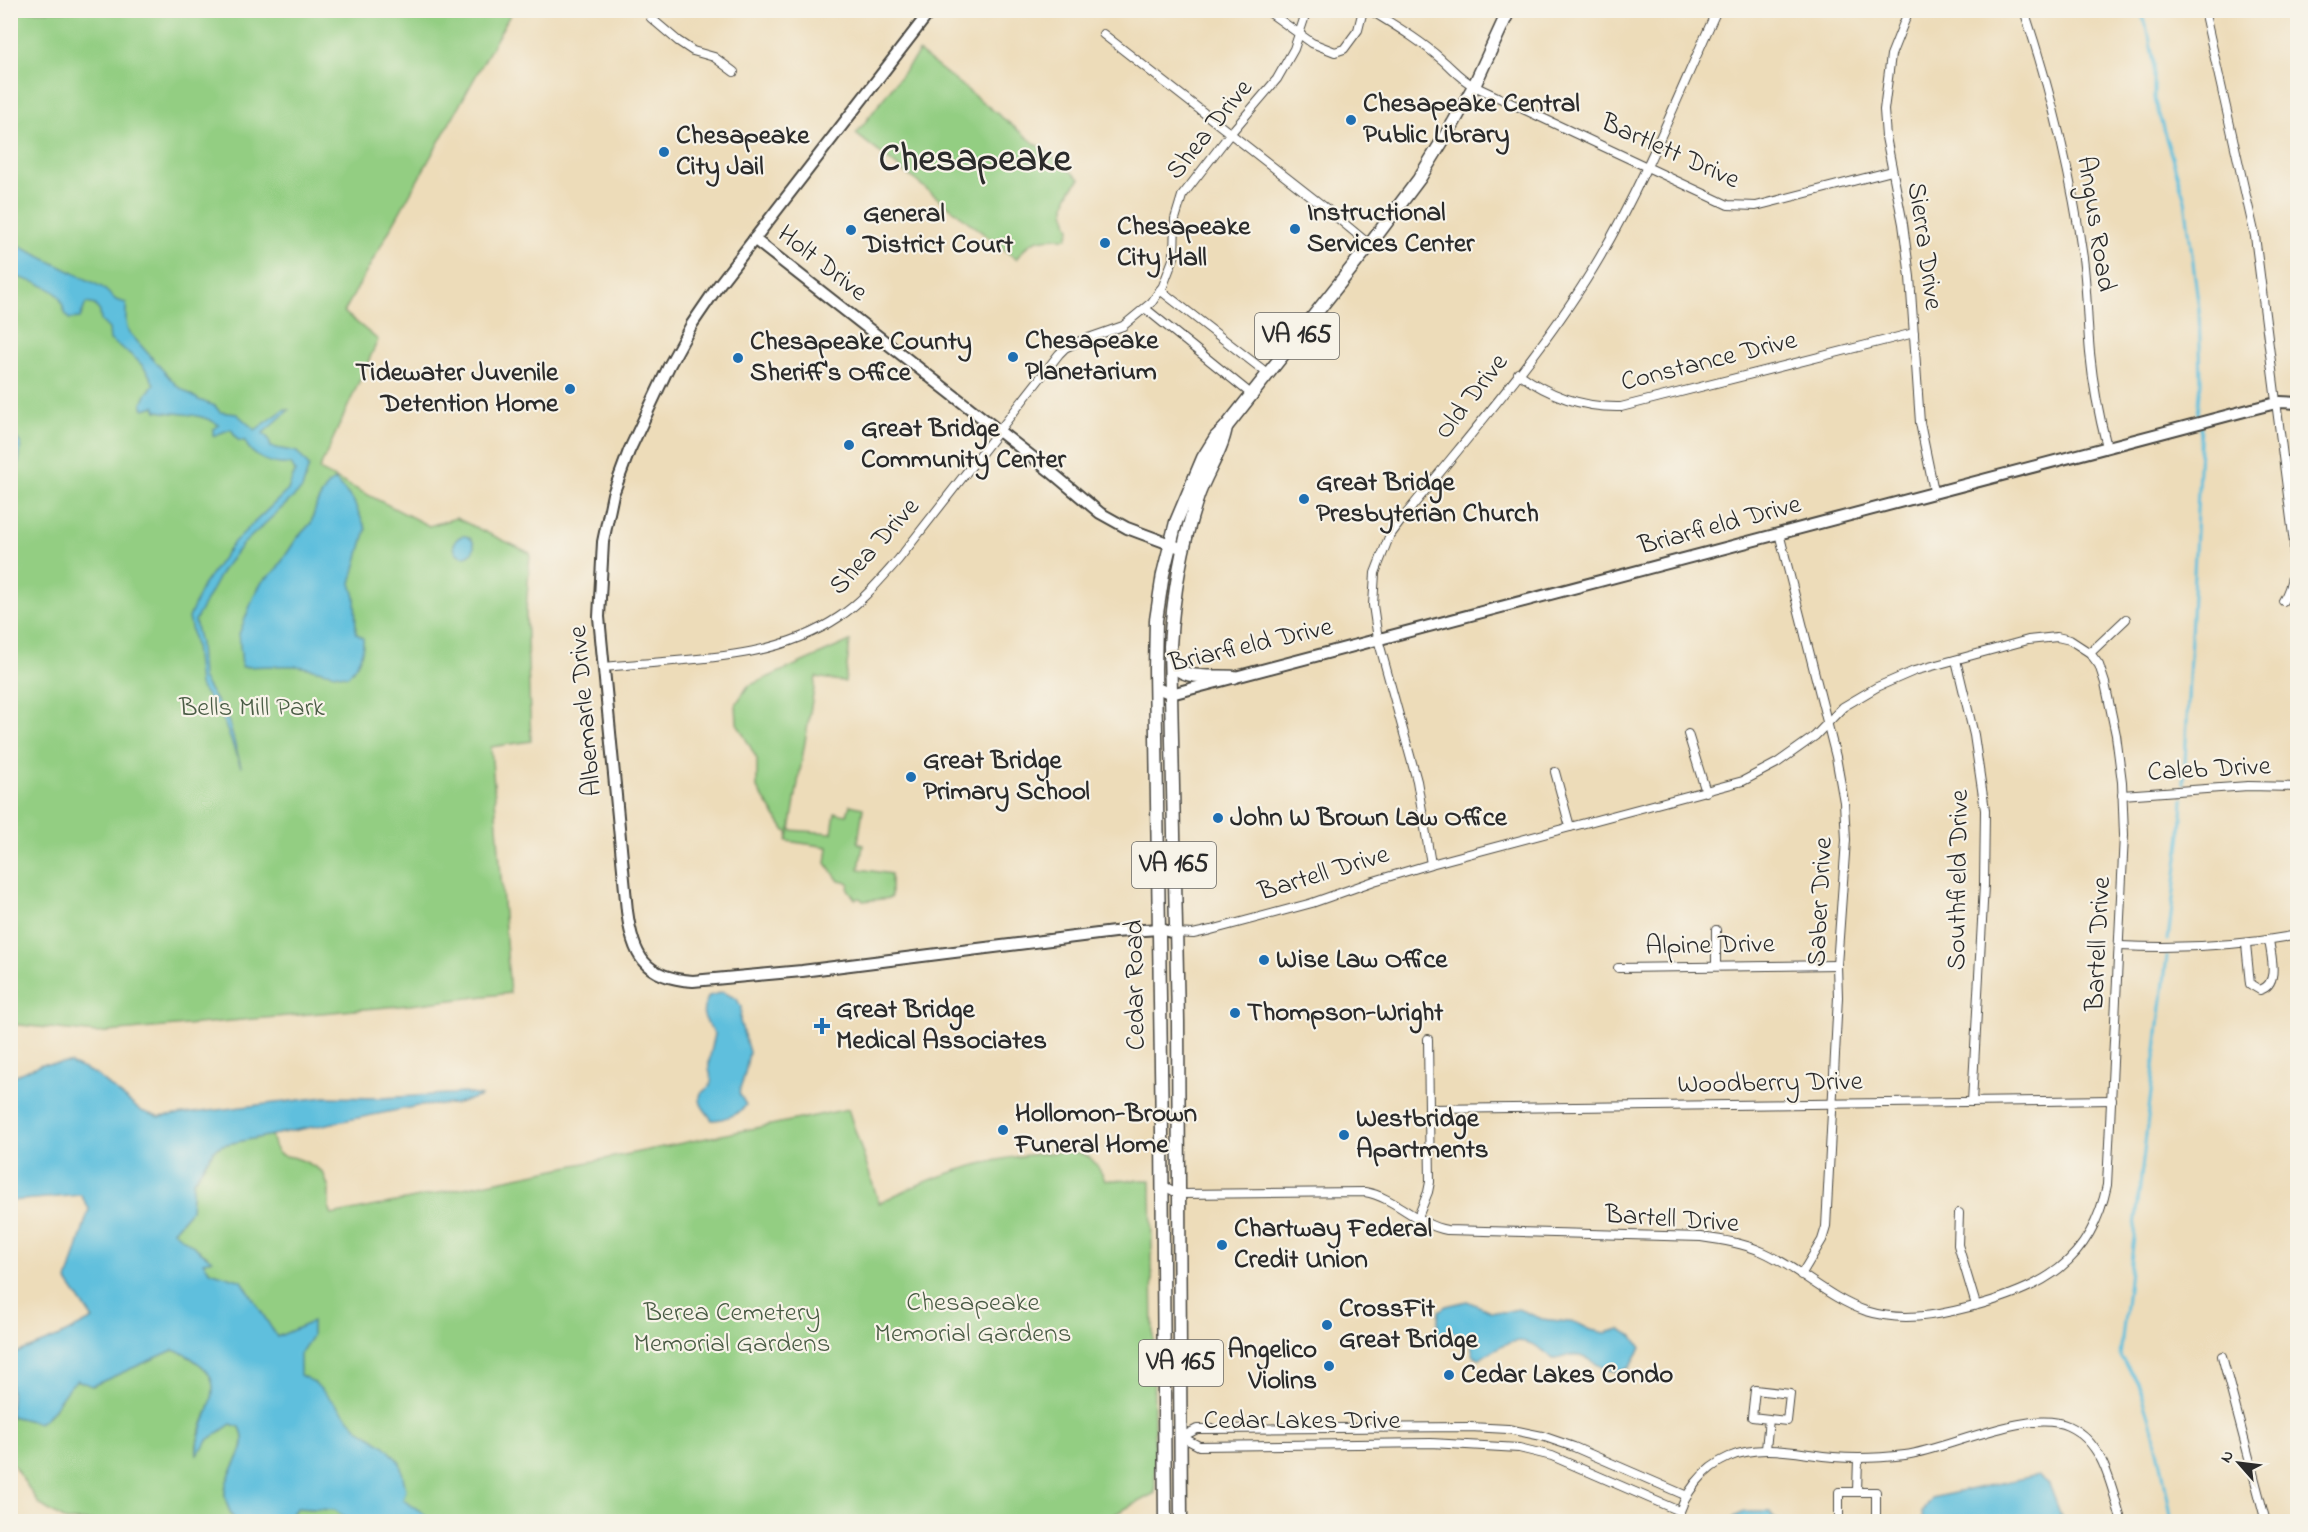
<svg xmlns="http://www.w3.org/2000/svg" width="2308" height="1532" viewBox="0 0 2308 1532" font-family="'Indie Flower',sans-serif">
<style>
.green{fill:#93ce82;stroke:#5f7c56;stroke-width:1.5}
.water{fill:#5fbfdd;stroke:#457584;stroke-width:1.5}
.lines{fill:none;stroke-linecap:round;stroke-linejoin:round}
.stream{stroke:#5fbfdd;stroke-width:3}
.street-casing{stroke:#484640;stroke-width:10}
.secondary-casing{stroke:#484640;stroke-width:14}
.primary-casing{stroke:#484640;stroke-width:15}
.street{stroke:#fff;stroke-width:8}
.secondary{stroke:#fff;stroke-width:10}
.primary{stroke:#fff;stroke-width:12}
.poi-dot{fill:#1f6fb2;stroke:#f7f3e8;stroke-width:2}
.labels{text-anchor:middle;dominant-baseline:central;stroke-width:4.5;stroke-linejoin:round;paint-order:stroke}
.shield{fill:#f7f3e8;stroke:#686764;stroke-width:1.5}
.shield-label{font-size:26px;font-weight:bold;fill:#2b2b2b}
.poi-label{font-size:27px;font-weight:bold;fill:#2b2b2b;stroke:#f7f3e8;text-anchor:start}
.street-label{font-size:27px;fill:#2b2b2b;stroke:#f7f3e8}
.park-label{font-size:27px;fill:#4a5c45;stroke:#f7f3e8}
.town-label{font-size:39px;font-weight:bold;fill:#2b2b2b;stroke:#f7f3e8}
</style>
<rect width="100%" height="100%" fill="#f7f3e8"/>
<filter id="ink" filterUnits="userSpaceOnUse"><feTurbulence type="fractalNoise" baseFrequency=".0167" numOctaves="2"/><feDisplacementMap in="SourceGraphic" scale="12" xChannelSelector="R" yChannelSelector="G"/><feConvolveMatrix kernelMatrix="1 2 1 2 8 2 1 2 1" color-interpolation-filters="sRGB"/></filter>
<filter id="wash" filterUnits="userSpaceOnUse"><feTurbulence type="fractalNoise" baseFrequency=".008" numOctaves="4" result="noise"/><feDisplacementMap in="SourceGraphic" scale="24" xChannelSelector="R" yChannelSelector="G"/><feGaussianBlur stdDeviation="1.35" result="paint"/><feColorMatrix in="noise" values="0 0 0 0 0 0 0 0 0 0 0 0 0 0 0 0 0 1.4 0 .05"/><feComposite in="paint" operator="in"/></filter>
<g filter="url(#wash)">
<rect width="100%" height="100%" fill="#eddcb9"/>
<g class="green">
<path d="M10 11H512L344 312 378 340 319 470 429 526 456 518 530 553 526 614 531 741 491 747 510 993 410 1005 97 1033 11 1024Z"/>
<path d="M919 52 1080 179C1064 195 1061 208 1070 229L1067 238C1041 239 1034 235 1016 259L856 134Z"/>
<path d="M850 641 845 682 816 677 790 830 832 833 835 813 847 815 850 805 863 808 858 843 863 845 859 869 891 874V898L863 901 860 898 855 899 848 889 849 883 839 881 826 863 828 847 787 841 789 832 785 831 757 788V759L737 723 736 704 748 686Z"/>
<path d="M848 1109 879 1203C933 1175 988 1157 1049 1153 1063 1152 1078 1149 1090 1158 1097 1163 1101 1172 1105 1180H1151L1155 1493 1100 1522 417 1521 215 1279 192 1260 207 1256 173 1231 191 1210 193 1182 214 1150 222 1145 271 1135C279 1164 280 1151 301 1160 309 1163 316 1168 323 1172L329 1189V1207L332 1215Z"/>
<path d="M173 1350C183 1352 190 1357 198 1363 236 1388 192 1424 197 1454L208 1440 231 1424 240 1427C250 1449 232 1464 226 1485 222 1497 229 1511 235 1521H66L39 1504 11 1461 10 1416 40 1422C57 1413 61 1391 77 1380L92 1386Z"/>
<path d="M297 1508 335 1510 350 1521 284 1522Z"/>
</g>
<g class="water">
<path d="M11 242 102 287 116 300 126 303C127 314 124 321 128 331L177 386 199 400 215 406 220 412 237 414 255 430 285 409 289 410 263 433 268 438 271 447 297 452 309 466 302 489 241 546 222 571 195 621 200 644 202 678 229 722 241 767 222 717 199 685 195 646 189 618 202 587 234 542 288 490 295 471 291 464C274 466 251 458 245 441L238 440 231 429 213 436V429L219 425C200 412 179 415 157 411L155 406 144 409 142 404 147 393 154 385C147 364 128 352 110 340L109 329 101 321 100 312 95 305 86 303 80 318 69 319C62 312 64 304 59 297 53 286 23 279 11 275Z"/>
<path d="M11 430 21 444 18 471 11 478Z"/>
<path d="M335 480 353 500 366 529 351 583 355 597 356 633 363 638C364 654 358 664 348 676 330 674 314 668 296 666 278 665 260 667 242 667L239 634 254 596 262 582 276 570 297 538 311 523 317 503 328 484Z"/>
<circle cx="464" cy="546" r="10"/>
<path d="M723 992 737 999 741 1007 740 1021 749 1052 745 1073 739 1093 746 1105C740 1114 723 1120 712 1120 706 1110 697 1105 701 1093 720 1082 707 1077 709 1063 710 1053 713 1044 715 1034 705 1019 698 1015 709 996Z"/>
<path d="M70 1063 95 1074 141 1111 159 1117 325 1097 381 1098 464 1093 482 1096 455 1104 418 1106 222 1145 214 1150 193 1181 191 1210 173 1231 212 1260 203 1262 210 1271 242 1281 277 1337 312 1322V1336L300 1354V1375L314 1382 359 1429 386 1447 400 1463 406 1490 403 1500 422 1512 430 1521H350L335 1510 297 1508 284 1521H235C229 1511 222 1497 226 1485 231 1464 251 1449 240 1427L231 1424 208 1440 197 1455C194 1424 234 1387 198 1363 190 1357 183 1352 173 1350L92 1386 77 1380C61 1392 56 1413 39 1423L11 1416V1355L60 1336 93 1319 67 1281 89 1209 81 1195 11 1201V1077L42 1064Z"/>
<path d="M1467 1301 1490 1311 1504 1312 1518 1309 1542 1319 1577 1323 1591 1330 1605 1333 1620 1329 1633 1336 1641 1348 1630 1367C1610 1380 1595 1359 1577 1355 1568 1354 1561 1359 1553 1359 1526 1333 1509 1338 1480 1359L1473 1355C1471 1331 1453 1330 1433 1335L1437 1330 1439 1311 1446 1306Z"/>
<path d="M2038 1475 2049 1484 2063 1521H1923L1922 1511 1931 1498Z"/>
<path d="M1744 1512H1771L1777 1521H1733L1734 1517Z"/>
</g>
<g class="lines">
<g class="stream">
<path d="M2140 10 2149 36 2154 64V99L2185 200 2199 309 2201 382 2198 415"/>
<path d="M2184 783 2201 426"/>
<path d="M2168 940 2181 833 2183 799"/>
<path d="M2167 956 2120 1356C2126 1365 2134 1374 2138 1384 2155 1427 2164 1476 2172 1522"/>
</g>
</g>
</g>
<g filter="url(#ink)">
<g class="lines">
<defs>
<g id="street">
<path d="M656 10 651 18 678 41 693 51 714 57 734 72"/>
<path d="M1266 10 1312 43 1335 52 1344 49 1358 30 1363 10"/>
<path d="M1370 10C1394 25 1420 40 1441 59 1453 69 1459 78 1474 86L1728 205 1756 206 1892 171"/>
<path d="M1909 10 1891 55 1884 110 1886 137 1903 224 1910 277 1920 423 1934 491"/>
<path d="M2024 10C2051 92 2071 173 2083 258 2087 289 2087 321 2090 353 2093 385 2099 416 2107 447"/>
<path d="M2204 10 2255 236 2294 543C2294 563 2294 584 2283 601"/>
<path d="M1103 34 1328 210 1370 245"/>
<path d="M1160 290 1267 373"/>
<path d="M1146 309 1251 394"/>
<path d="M1518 373C1548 395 1583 408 1621 407L1914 333"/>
<path d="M1779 533 1836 757 1844 802 1846 840 1837 965 1838 997 1826 1227 1822 1240 1801 1275"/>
<path d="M2090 653 2126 619"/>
<path d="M1956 660 1974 735 1985 810 1984 885 1972 1102"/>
<path d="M605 667C683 658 771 663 839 617 862 602 880 580 898 560L1059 354 1065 348 1080 341 1123 326 1152 302 1163 286 1174 257 1175 219 1182 196 1230 134 1277 79 1294 49 1307 10"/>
<path d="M1688 734 1706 792"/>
<path d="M1555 772 1570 827"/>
<path d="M2122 795 2248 786 2298 787"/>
<path d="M1431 864 1417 781 1378 639 1373 605 1375 573 1389 537 1403 518C1469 435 1547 348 1600 257 1646 178 1679 93 1717 10"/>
<path d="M1716 930V966"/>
<path d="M2246 944 2250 984 2260 990C2280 984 2271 956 2269 940"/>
<path d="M2120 946C2180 949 2238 946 2298 935"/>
<path d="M1618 968 1837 965"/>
<path d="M1429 1109 2112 1100"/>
<path d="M1162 1185 1179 1194 1365 1192C1395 1197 1417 1225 1447 1230L1701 1237C1722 1240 1743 1243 1763 1252 1799 1268 1828 1298 1866 1311 1901 1322 1935 1316 1970 1307 2041 1289 2091 1263 2107 1185L2124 835 2122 782 2116 735 2105 683 2099 665 2090 653 2070 640 2057 637 2028 640 1914 671 1877 687 1843 707 1815 736 1777 763 1743 781 1431 864 1374 881 1312 903 1211 930 1193 934 1175 933"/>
<path d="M1959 1213 1958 1245 1976 1305"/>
<path d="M1418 1217 1428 1192 1430 1182 1428 1039"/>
<path d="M2222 1356 2266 1522"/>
<path d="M1182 1437 1197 1429 1470 1427 1508 1429 1542 1436 1574 1447 1687 1496"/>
<path d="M1182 1437 1199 1446 1431 1443 1519 1448 1552 1456 1679 1511"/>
<path d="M1766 1449 1769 1419 1787 1421 1790 1394 1755 1390 1752 1417 1769 1419"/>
<path d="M1857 1491 1858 1458"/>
<path d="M1677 1522C1683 1494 1703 1468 1729 1457 1762 1443 1799 1454 1833 1457 1857 1459 1881 1458 1905 1455 1949 1449 2029 1408 2068 1426 2105 1443 2111 1487 2122 1522"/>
<path d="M1839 1522V1492H1876V1522"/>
</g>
<g id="secondary">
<path d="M931 10 718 286 692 324 669 366 629 451 613 494 603 542 599 617 627 911C633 956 644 978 693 981L802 971 1114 932 1159 929 1175 933"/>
<path d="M754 239 1050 471 1100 513 1127 528 1178 547"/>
<path d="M1155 687 1171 694 2256 408 2280 402 2298 403"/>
</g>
<g id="primary">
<path d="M1171 660C1179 682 1214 675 1234 677"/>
<path d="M1165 1522 1162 1132 1155 669 1156 620 1163 574 1176 522 1203 458 1216 437 1226 427 1365 251 1419 179 1454 122 1474 86 1509 10"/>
<path d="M1181 1522 1178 1021 1170 646C1173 596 1182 544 1198 496 1206 473 1222 451 1226 427"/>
</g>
</defs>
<use href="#street" class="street-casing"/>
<use href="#secondary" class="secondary-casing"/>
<use href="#primary" class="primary-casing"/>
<use href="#street" class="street"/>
<use href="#secondary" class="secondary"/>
<use href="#primary" class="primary"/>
</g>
</g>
<g class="poi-dot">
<circle cx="1351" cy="120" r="6"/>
<circle cx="664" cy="152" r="6"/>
<circle cx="1295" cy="229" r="6"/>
<circle cx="851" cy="230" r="6"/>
<circle cx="1105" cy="243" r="6"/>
<circle cx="1013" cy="357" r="6"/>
<circle cx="738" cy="358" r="6"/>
<circle cx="570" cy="389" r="6"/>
<circle cx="849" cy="445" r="6"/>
<circle cx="1304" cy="499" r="6"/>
<circle cx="911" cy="777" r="6"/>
<circle cx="1218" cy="818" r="6"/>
<circle cx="1264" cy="960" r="6"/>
<circle cx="1235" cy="1013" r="6"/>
<path d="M819 1017h6v6h6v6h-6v6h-6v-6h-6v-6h6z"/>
<circle cx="1003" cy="1130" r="6"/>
<circle cx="1344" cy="1135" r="6"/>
<circle cx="1222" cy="1245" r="6"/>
<circle cx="1327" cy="1325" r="6"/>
<circle cx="1329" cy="1366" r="6"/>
<circle cx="1449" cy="1375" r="6"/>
</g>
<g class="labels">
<g class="shield">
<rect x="1255" y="313" width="84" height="46" rx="4.5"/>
<rect x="1132" y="842" width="84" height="46" rx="4.5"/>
<rect x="1139" y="1340" width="84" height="46" rx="4.5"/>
</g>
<g class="shield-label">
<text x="1297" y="336">VA 165</text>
<text x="1174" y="865">VA 165</text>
<text x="1181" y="1363">VA 165</text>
</g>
<g class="poi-label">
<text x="1363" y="104">Chesapeake Central<tspan x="1363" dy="31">Public Library</tspan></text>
<text x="676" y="136">Chesapeake<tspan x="676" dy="31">City Jail</tspan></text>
<text x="1307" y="213">Instructional<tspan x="1307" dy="31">Services Center</tspan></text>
<text x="863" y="214">General<tspan x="863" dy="31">District Court</tspan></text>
<text x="1117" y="227">Chesapeake<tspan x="1117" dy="31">City Hall</tspan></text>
<text x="1025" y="341">Chesapeake<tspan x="1025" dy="31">Planetarium</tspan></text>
<text x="750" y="342">Chesapeake County<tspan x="750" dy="31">Sheriff's Office</tspan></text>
<text x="558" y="373" text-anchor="end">Tidewater Juvenile<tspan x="558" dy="31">Detention Home</tspan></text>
<text x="861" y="429">Great Bridge<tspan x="861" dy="31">Community Center</tspan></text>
<text x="1316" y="483">Great Bridge<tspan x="1316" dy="31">Presbyterian Church</tspan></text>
<text x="923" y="761">Great Bridge<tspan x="923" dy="31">Primary School</tspan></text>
<text x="1230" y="818">John W Brown Law Office</text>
<text x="1276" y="960">Wise Law Office</text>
<text x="836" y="1010">Great Bridge<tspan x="836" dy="31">Medical Associates</tspan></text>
<text x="1247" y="1013">Thompson-Wright</text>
<text x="1015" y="1114">Hollomon-Brown<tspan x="1015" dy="31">Funeral Home</tspan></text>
<text x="1356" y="1119">Westbridge<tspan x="1356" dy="31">Apartments</tspan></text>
<text x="1234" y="1229">Chartway Federal<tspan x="1234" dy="31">Credit Union</tspan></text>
<text x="1339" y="1309">CrossFit<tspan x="1339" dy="31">Great Bridge</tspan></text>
<text x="1317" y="1350" text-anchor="end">Angelico<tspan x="1317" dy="31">Violins</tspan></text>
<text x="1461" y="1375">Cedar Lakes Condo</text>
</g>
<g class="street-label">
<text transform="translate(1210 130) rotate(-51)">Shea Drive</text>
<text transform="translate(1670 152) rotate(24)">Bartlett Drive</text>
<text transform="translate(2095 224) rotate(81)">Angus Road</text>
<text transform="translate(1924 246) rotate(82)">Sierra Drive</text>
<text transform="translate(822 264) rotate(38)">Holt Drive</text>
<text transform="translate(1709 362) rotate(-14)">Constance Drive</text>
<text transform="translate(1472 397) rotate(-52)">Old Drive</text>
<text transform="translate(1720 526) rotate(-15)">Briarfield Drive</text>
<text transform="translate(875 547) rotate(-48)">Shea Drive</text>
<text transform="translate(1251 646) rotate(-13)">Briarfield Drive</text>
<text transform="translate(586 711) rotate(-95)">Albemarle Drive</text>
<text transform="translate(2209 770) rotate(-3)">Caleb Drive</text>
<text transform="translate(1324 874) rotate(-17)">Bartell Drive</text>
<text transform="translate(1959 880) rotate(-89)">Southfield Drive</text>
<text transform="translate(1821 902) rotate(-87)">Saber Drive</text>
<text transform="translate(2099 944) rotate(-87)">Bartell Drive</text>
<text transform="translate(1710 946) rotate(-1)">Alpine Drive</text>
<text transform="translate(1136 985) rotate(-91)">Cedar Road</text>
<text transform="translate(1770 1084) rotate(-1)">Woodberry Drive</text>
<text transform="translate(1672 1220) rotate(4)">Bartell Drive</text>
<text x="1302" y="1421">Cedar Lakes Drive</text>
</g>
<g class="park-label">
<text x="252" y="708">Bells Mill Park</text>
<text x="973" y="1303">Chesapeake<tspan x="973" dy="31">Memorial Gardens</tspan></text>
<text x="732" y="1313">Berea Cemetery<tspan x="732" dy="31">Memorial Gardens</tspan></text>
</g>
<g class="town-label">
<text x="975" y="160">Chesapeake</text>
</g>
</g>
<rect width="2308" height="1532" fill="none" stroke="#f7f3e8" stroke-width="36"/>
<g transform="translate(2239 1463) rotate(298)" stroke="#f7f3e8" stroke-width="4.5" paint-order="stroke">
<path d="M0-4.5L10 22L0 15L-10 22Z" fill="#2b2b2b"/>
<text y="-9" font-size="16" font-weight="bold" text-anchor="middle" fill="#2b2b2b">N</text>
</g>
</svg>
